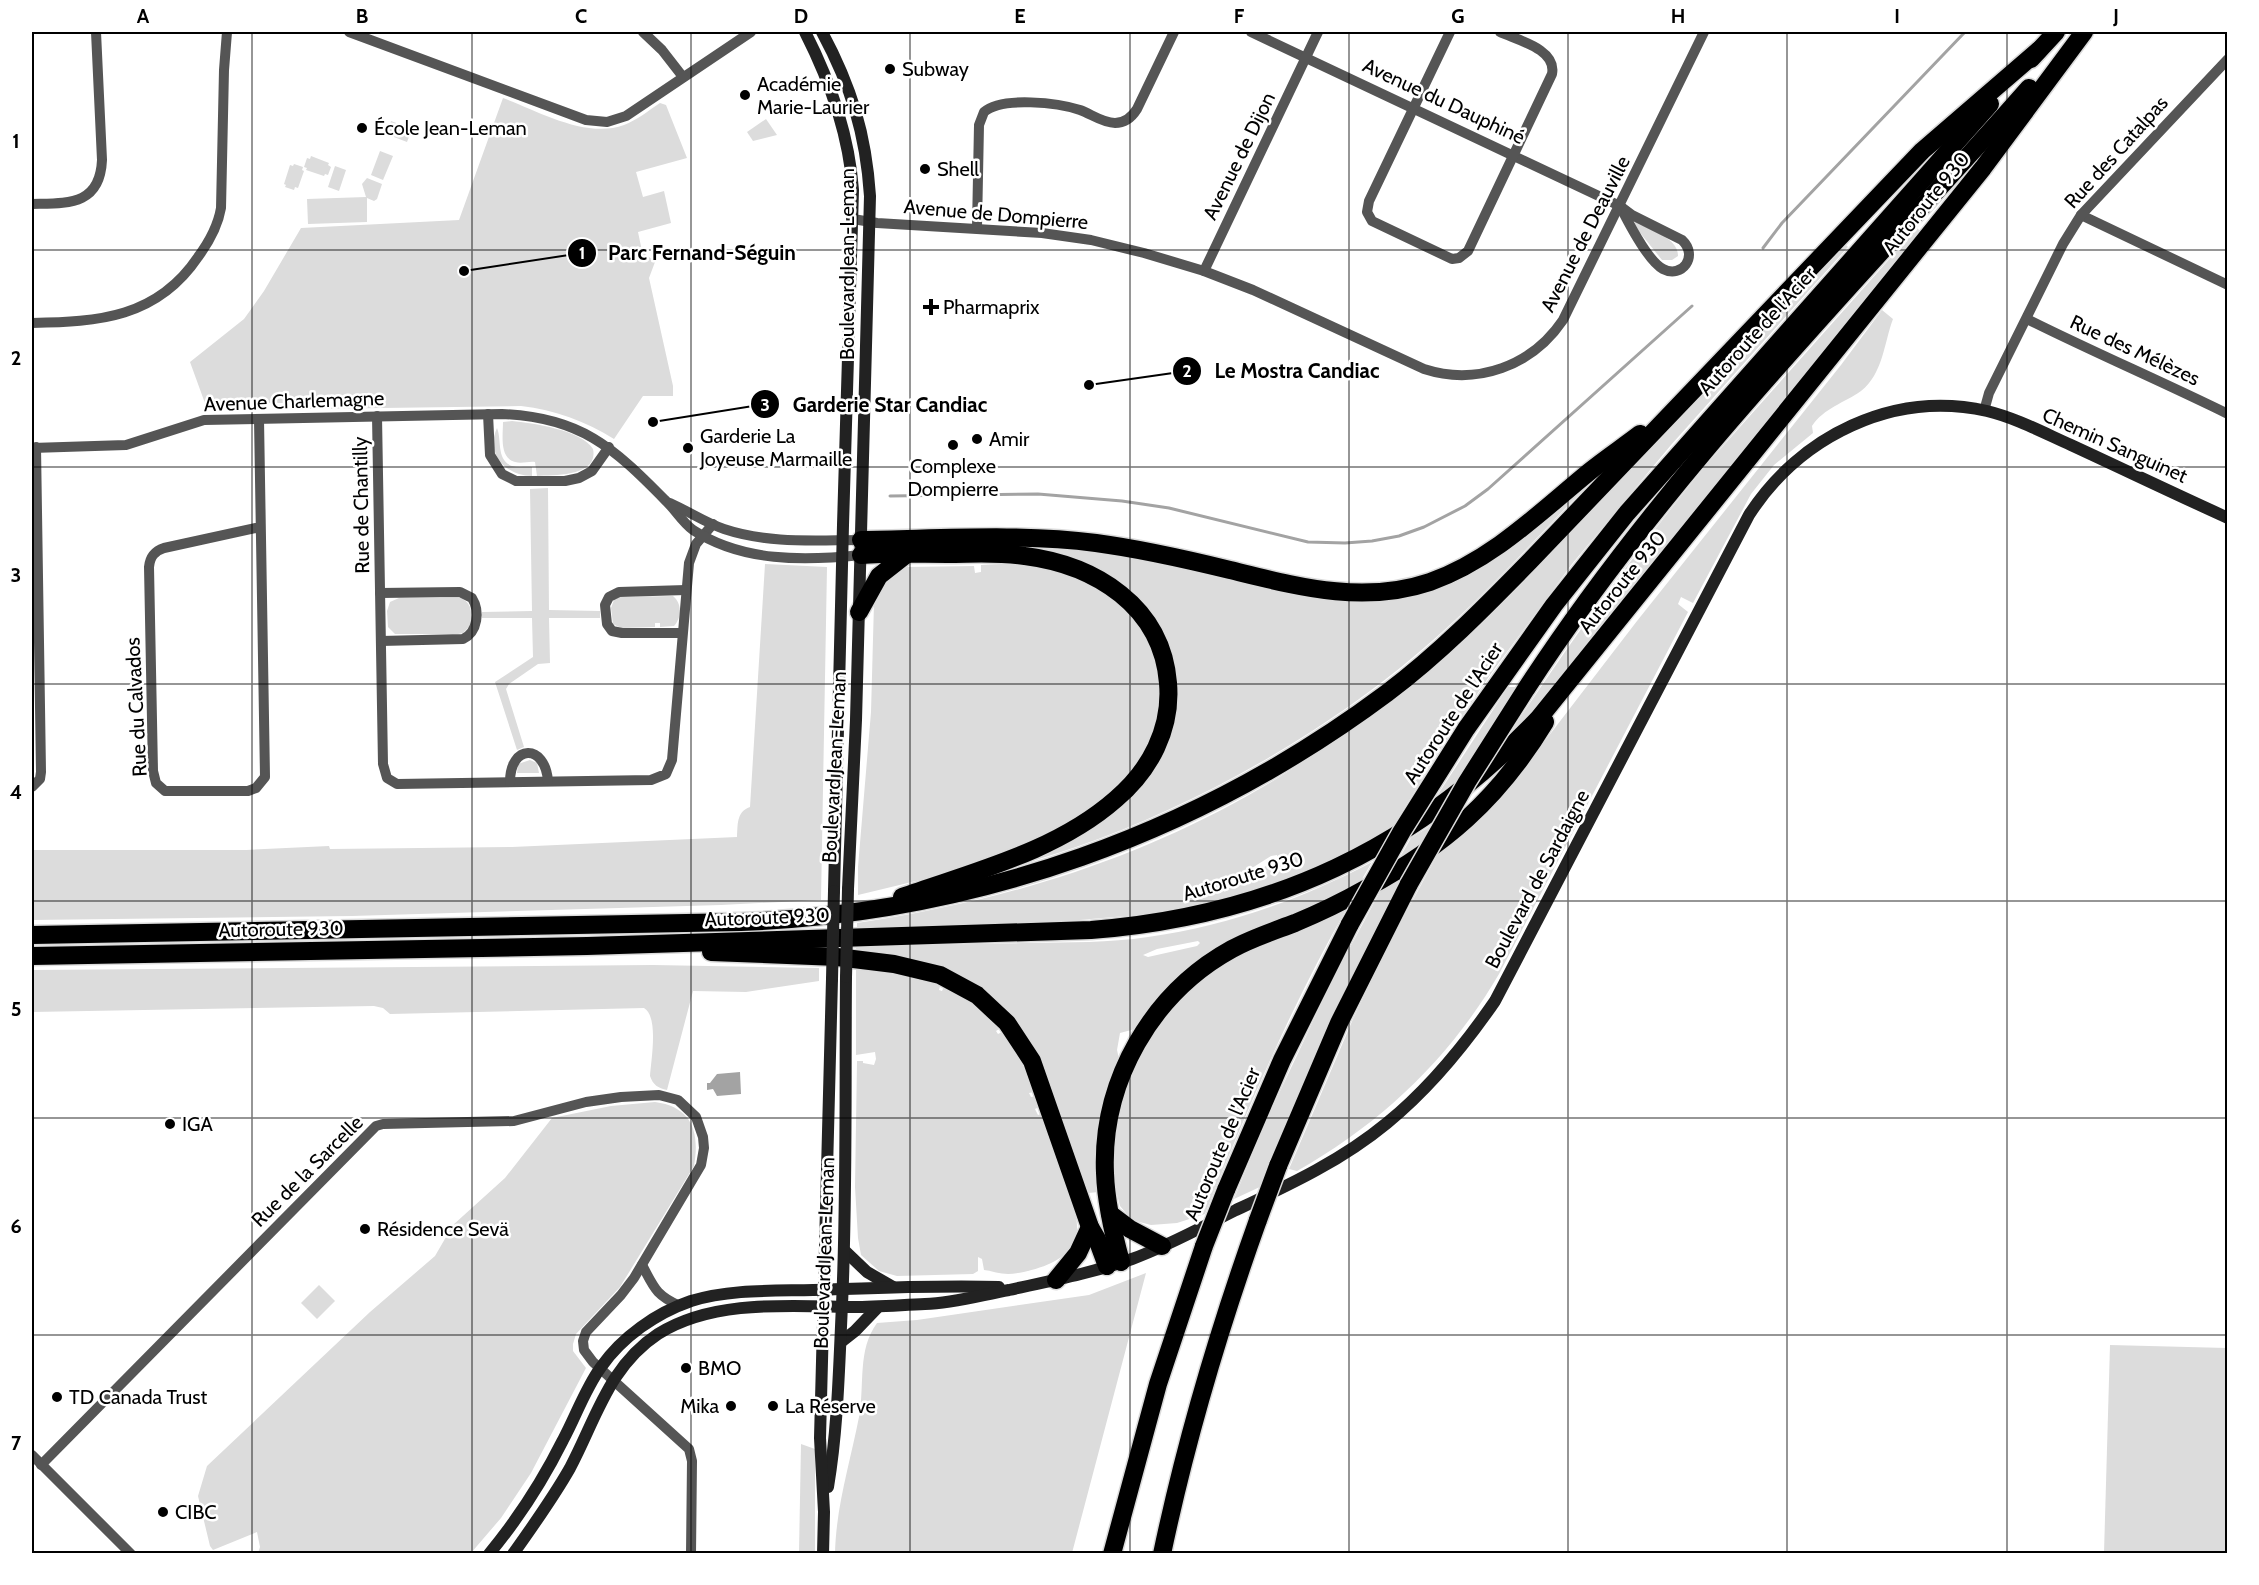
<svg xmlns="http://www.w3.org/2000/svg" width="2259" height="1585" viewBox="0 0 2259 1585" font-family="Cabin,sans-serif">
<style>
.green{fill:#dcdcdc;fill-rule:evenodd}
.water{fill:#a3a3a3}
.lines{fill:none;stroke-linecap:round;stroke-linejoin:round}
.stream{stroke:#a3a3a3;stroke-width:3}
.highway-casing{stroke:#dbdbdb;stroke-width:21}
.street{stroke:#555;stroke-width:10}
.secondary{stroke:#222;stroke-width:12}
.highway{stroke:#000;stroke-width:18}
.highway-bridge-casing{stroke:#dbdbdb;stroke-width:21;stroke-linecap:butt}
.secondary-bridge{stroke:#222;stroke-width:12}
.highway-bridge{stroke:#000;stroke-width:18}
.grid{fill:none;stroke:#000;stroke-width:1.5;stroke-opacity:0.55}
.poi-dot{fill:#000;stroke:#fff;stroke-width:2}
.labels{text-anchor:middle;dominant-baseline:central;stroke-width:5;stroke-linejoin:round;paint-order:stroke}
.poi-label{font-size:20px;fill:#000;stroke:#fff;text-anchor:start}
.street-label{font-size:20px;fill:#000;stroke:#fff}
.leader{fill:none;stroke:#000;stroke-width:2}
.callout-dot{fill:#000;stroke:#fff;stroke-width:2}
.mark-label{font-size:18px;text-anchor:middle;font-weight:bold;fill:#fff}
.callout-label{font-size:21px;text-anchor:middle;font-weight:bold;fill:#000;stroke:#fff;stroke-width:5;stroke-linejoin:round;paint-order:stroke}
.neatline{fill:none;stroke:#000;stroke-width:2}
.grid-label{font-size:20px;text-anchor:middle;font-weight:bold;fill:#000}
</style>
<rect width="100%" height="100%" fill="#fff"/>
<g class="green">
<path d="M503 98C538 111 586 139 624 125 637 120 648 111 660 103L666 105 687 158 636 172 643 197 664 191 671 223 638 232 642 251 655 262 649 278 673 386V396H643L614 439C585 421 555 410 521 406L310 409 308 403H221L206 406 190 362 244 319 264 291 301 228 459 220Z"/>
<path d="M766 119 777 135 753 141 747 132Z"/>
<path d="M391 121 412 129 407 142 386 134Z"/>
<path d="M380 151 393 156 383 180 371 175Z"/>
<path d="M311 156 329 163 328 165 331 167 328 175 325 174 324 176 306 170 307 168 304 167 307 158 310 159Z"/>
<path d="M294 164 303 167 302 170 304 171 298 188 295 187 294 190 285 187 286 185 284 184 290 165 293 166Z"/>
<path d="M335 166 346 170 339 191 328 187Z"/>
<path d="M367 178 382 184 377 199 374 201 367 198V222L308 224 307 199 366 197 362 184Z"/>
<path d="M1635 222C1648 229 1679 238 1678 256L1672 260H1662L1633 224Z"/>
<path d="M1917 228 1921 232 1550 693 1504 742C1567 646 1634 553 1707 464Z"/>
<path d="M1844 243 1848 247 1671 445 1572 564 1490 675 1443 745 1392 828 1355 849 1279 883 1221 901 1161 913 1056 922 857 929V923C996 902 1124 865 1247 796 1294 770 1337 739 1380 709ZM1277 855V859L1273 862 1220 893 1214 892 1271 856Z"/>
<path d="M1882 310 1893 319C1884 343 1883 374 1861 391 1844 403 1824 408 1812 426L1813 433 1774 465 1751 494 1693 603 1681 597 1678 604 1688 612 1499 974C1450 1058 1382 1123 1297 1171L1289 1169 1353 1019 1389 944 1440 850 1472 827 1508 789 1637 621 1841 365Z"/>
<path d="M512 421C532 423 582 430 593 449 599 477 554 475 537 476L535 462C529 461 522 464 515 462 499 458 503 435 503 422Z"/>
<path d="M497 428C502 440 496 460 512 466 519 468 526 466 532 467V476C506 476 485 454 497 428Z"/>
<path d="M1582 484 1586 487C1531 543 1479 602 1418 653 1323 734 1195 806 1076 847 1049 856 1022 864 994 873L1078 832 1172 724 1146 609 1013 549 1036 543 1062 544 1203 569 1419 591Z"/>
<path d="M548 488 549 610 600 611V618H549L550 663 538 664 509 684 506 689 524 747 517 750 495 682 533 657 532 618H482V612L532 611 530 489Z"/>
<path d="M1022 563 1039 566 1091 582 1132 612 1155 649 1162 702 1153 740 1131 774 1102 802 1058 829 998 856 941 875 858 895V867L871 712 874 603 882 583 898 570 906 567 974 566 975 573 981 572V565Z"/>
<path d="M765 564 827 567 821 900 721 905 352 916 32 920V850H246L329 846 330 849 512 847 737 837C738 825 736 812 750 807Z"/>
<path d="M673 596C682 603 682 618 674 626L660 627V623H655V627L621 628 613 624 611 608 614 600 619 597Z"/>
<path d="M399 598H461C473 604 472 615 470 626L463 633 458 634H395L388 627 387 611 390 602Z"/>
<path d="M1508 687H1517L1456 785 1435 799Z"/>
<path d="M530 760 537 763 539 773H517L518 764Z"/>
<path d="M1432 825 1419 848 1396 864 1411 838Z"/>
<path d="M1372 862 1358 886 1170 986 1135 1029 1120 1033 1117 1050 1119 1059 1111 1079 1103 1110 1099 1192 1088 1193 1052 1090 1037 1052 1019 1025 992 997 856 954V947C914 945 972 944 1030 943 1069 942 1109 943 1148 937 1227 926 1302 899 1372 862ZM1198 941 1200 943 1197 946 1148 957 1143 955 1157 949Z"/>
<path d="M1404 875C1351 976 1302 1079 1262 1186L1234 1199 1266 1121 1333 979 1382 888Z"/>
<path d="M1347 908C1291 1006 1247 1110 1205 1214L1177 1223 1151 1225 1132 1220 1120 1206 1113 1179V1148L1121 1095 1158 1020 1206 974 1253 947Z"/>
<path d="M653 965 819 968V981L746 992 693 991 667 1090C658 1088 653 1085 650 1076 651 1060 659 1017 644 1008L390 1014 383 1008 374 1006 32 1012V970Z"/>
<path d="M856 968C884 971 914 974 940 986L939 990 942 991 944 987 971 1003 999 1029 996 1031 998 1034 1002 1032C1016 1050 1026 1070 1034 1092L1029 1093 1031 1097 1036 1096 1039 1107 1035 1109 1038 1115 1041 1114 1076 1216C1077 1223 1078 1232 1076 1239 1069 1262 1029 1273 1008 1274 1000 1274 992 1271 984 1270L982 1259 978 1257V1271L973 1274 897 1276 879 1271 861 1255 858 1238 855 1187 857 1061H863V1063L874 1065 876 1059 875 1052 856 1055Z"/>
<path d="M655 1102C692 1107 700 1132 694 1166L620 1287 576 1334 573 1344V1351L586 1368 531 1473 501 1518 471 1553H258L260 1547 257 1532 213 1550 210 1546 198 1496 207 1466 370 1312 435 1256 453 1225 505 1178 552 1118 611 1106Z"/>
<path d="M1146 1273 1072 1553H835C836 1507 850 1463 859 1417 865 1385 857 1350 877 1323L917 1320 1089 1295Z"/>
<path d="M319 1285 335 1301 317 1319 301 1303Z"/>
<path d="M2110 1345 2227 1348V1553H2104Z"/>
<path d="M801 1444 815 1449V1553H799Z"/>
</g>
<path class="water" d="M740 1072 741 1094 717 1096 713 1089 707 1090V1083H710L717 1074Z"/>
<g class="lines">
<g class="stream">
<path d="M1763 248 1782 223 1965 32"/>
<path d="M890 496 1038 494 1122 501 1169 508 1308 542 1345 543 1372 541 1399 536 1424 527 1465 506 1488 489 1692 306"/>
</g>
<defs>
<g id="highway">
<path d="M2031 59 2056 32"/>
<path d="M861 540C939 539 1019 533 1096 543 1141 549 1185 559 1230 570 1296 586 1362 605 1430 582 1492 560 1539 513 1589 472 1605 459 1623 447 1640 434"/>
<path d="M861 555C889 553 918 554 947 554 973 554 999 552 1025 556 1095 565 1162 606 1168 683 1172 729 1150 770 1116 799 1057 851 975 871 902 897"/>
<path d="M859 612 879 576 907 554"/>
<path d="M1526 689C1669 469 1856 284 2029 88"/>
<path d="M1466 729 1554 605 1627 513 1990 104"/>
<path d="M32 935 741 922C976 913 1198 834 1387 693 1439 654 1485 607 1530 561L1922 151 2039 50"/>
<path d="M711 952 837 957 894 964 940 975 977 995 1007 1023 1032 1061 1090 1227 1097 1239 1107 1266"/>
<path d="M32 956 587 946 1091 930C1270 916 1415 849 1539 718L1983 168 2084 32"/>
<path d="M1278 1166 1339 1023 1409 884"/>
<path d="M1226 1190 1282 1060 1350 924"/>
<path d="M1110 1214 1130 1229 1162 1246"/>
<path d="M1121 1262C1113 1233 1106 1203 1105 1173 1101 1081 1152 993 1232 949 1252 938 1274 931 1295 923 1319 913 1342 902 1365 889 1444 846 1498 800 1545 722"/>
<path d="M1056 1280 1078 1253 1090 1227"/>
<path d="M1112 1554 1158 1384 1204 1246"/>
<path d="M1162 1554C1186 1440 1219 1329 1258 1220"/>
</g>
</defs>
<use href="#highway" class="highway-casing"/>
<g class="street">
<path d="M349 32 586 120 607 122 626 116 751 32"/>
<path d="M643 32 662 50 683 77"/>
<path d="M1251 32 1620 206 1632 215 1682 240C1699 256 1682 279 1663 269 1648 261 1628 222 1620 206"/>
<path d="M1450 32 1369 201 1367 212 1372 221 1452 259 1459 258 1468 251 1552 74C1557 49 1517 40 1500 32"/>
<path d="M32 204C67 203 100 206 102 160L96 32"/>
<path d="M2081 215 2228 285"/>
<path d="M853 219 877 223 1042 233 1091 240 1144 253 1204 271 1253 290 1424 369C1477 386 1532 366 1563 320L1704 32"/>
<path d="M977 227 979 125 984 112C1002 96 1059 103 1080 110 1091 114 1103 123 1115 123 1125 123 1132 117 1137 109L1174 32"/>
<path d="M1204 271 1318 32"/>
<path d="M2027 319C2093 352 2161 381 2228 414"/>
<path d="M32 323C98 322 157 318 198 257 209 242 218 226 221 208L224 70 227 32"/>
<path d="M1984 411 1989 393 2063 244 2081 215 2228 59"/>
<path d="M488 414 490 455 502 474 516 481H565L579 478 592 471 609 447"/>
<path d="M377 416 383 764 387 778 397 784 651 780 666 774 672 760 689 563 696 544 713 524"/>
<path d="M259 419 265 777 256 788 248 791H165L156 783 153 771 149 567C150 556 155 551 164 548L260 527"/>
<path d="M32 448 126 445 204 420 502 414C580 417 613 447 665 500 675 509 682 522 693 530 742 562 804 561 861 555"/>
<path d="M670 503C688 511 706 523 724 529 769 544 815 540 861 540"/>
<path d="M380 593 460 592 472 598C480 611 478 632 463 639L381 641"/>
<path d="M682 633H622L612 631 607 624 605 605 609 597 619 592 686 590"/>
<path d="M510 782C510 744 545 743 548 781"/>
<path d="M32 787 40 779 41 772 36 447"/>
<path d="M642 1265C654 1287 655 1295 680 1306"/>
<path d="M32 1455 131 1554"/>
<path d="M41 1465 376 1126 383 1124 514 1121 586 1102 621 1097 659 1095 678 1100 696 1117 703 1137 704 1148 701 1165 634 1278 621 1295 586 1332 583 1341 584 1350 593 1362 689 1449 692 1461 691 1554"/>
</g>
<g class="secondary">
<path d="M805 32C830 81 849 135 853 190L843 525 834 891"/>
<path d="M822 32C851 86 866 134 870 196L856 720 848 889"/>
<path d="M844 1250 867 1272 893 1287"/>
<path d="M841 1342 855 1331 878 1307"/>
<path d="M828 1487C838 1427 839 1366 842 1305 847 1196 845 1086 846 977"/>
<path d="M489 1554C518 1519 543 1480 563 1440 576 1416 585 1389 601 1367 622 1337 656 1313 691 1301 730 1289 773 1291 813 1290 875 1288 937 1285 999 1287"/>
<path d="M513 1554C533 1526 553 1498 570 1468 596 1419 609 1366 658 1334 713 1299 790 1306 853 1307 877 1307 901 1305 925 1304 954 1303 981 1295 1009 1290 1050 1281 1092 1273 1132 1259 1168 1246 1202 1227 1236 1210 1289 1185 1341 1161 1387 1123 1430 1088 1464 1046 1495 1001L1749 515C1800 436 1893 390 1987 411 2016 418 2044 433 2071 445 2123 469 2175 494 2228 518"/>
<path d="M823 1554 824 1512 820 1438 832 979"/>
</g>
<use href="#highway" class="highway"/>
<defs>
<g id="highway-bridge">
<path d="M1409 884 1467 782 1526 689"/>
<path d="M1350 924 1402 831 1466 729"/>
<path d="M1258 1220 1278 1166"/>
<path d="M1204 1246 1226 1190"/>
</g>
</defs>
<use href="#highway-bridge" class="highway-bridge-casing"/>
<g class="secondary-bridge">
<path d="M846 977 848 889"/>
<path d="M832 979 834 891"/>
</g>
<use href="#highway-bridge" class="highway-bridge"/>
</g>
<path class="grid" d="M252 32V1554M472 32V1554M691 32V1554M910 32V1554M1130 32V1554M1349 32V1554M1568 32V1554M1787 32V1554M2007 32V1554M32 250H2228M32 467H2228M32 684H2228M32 901H2228M32 1118H2228M32 1335H2228"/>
<g class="poi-dot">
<circle cx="890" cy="69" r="6"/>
<circle cx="745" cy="95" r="6"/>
<circle cx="362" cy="128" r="6"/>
<circle cx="925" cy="169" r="6"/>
<path d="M928 298h6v6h6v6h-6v6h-6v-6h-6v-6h6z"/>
<circle cx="977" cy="439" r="6"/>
<circle cx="953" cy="445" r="6"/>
<circle cx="688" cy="448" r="6"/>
<circle cx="170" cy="1124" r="6"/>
<circle cx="365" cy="1229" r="6"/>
<circle cx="686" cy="1368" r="6"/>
<circle cx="57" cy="1397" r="6"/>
<circle cx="731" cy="1406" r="6"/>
<circle cx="773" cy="1406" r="6"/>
<circle cx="163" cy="1512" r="6"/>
</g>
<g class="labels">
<g class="poi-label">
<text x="902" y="69">Subway</text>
<text x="757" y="84">Académie<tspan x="757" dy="23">Marie-Laurier</tspan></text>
<text x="374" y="128">École Jean-Leman</text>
<text x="937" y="169">Shell</text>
<text x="943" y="307">Pharmaprix</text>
<text x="700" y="436">Garderie La<tspan x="700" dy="23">Joyeuse Marmaille</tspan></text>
<text x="989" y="439">Amir</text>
<text x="953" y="466" text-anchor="middle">Complexe<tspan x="953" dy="23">Dompierre</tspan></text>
<text x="182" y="1124">IGA</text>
<text x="377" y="1229">Résidence Sevä</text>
<text x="698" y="1368">BMO</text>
<text x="69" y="1397">TD Canada Trust</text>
<text x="719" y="1406" text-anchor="end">Mika</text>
<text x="785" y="1406">La Réserve</text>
<text x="175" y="1512">CIBC</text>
</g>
<g class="street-label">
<text transform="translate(1444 101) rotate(25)">Avenue du Dauphiné</text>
<text transform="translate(2116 152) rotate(-48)">Rue des Catalpas</text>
<text transform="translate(1239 156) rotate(-64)">Avenue de Dijon</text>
<text transform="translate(1926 203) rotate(-51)">Autoroute 930</text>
<text transform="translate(996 214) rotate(5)">Avenue de Dompierre</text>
<text transform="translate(1585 234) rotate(-63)">Avenue de Deauville</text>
<text transform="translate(847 264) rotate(-90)">Boulevard Jean-Leman</text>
<text transform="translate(1757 331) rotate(-48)">Autoroute de l'Acier</text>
<text transform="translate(2135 350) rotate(25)">Rue des Mélèzes</text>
<text transform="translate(294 401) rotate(-2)">Avenue Charlemagne</text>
<text transform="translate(2115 445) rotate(24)">Chemin Sanguinet</text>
<text transform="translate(361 505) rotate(-91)">Rue de Chantilly</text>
<text transform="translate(1622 582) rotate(-51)">Autoroute 930</text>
<text transform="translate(136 707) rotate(-93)">Rue du Calvados</text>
<text transform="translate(1453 713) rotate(-57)">Autoroute de l'Acier</text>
<text transform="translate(834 767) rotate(-87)">Boulevard Jean-Leman</text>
<text transform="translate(1243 876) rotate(-17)">Autoroute 930</text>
<text transform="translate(1537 879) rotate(-62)">Boulevard de Sardaigne</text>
<text transform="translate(767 917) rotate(-2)">Autoroute 930</text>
<text transform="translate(281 929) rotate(-1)">Autoroute 930</text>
<text transform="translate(1222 1144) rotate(-67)">Autoroute de l'Acier</text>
<text transform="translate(307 1171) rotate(-45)">Rue de la Sarcelle</text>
<text transform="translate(824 1253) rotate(-88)">Boulevard Jean-Leman</text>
</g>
</g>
<path class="leader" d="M464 271L582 253M1089 385L1187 371M653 422L765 404"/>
<g class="callout-dot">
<circle cx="464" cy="271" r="6"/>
<circle cx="1089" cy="385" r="6"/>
<circle cx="653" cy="422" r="6"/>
<circle cx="582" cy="253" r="15"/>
<circle cx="1187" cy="371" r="15"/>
<circle cx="765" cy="404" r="15"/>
</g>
<g class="mark-label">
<text x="582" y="259">1</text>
<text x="1187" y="377">2</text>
<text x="765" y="411">3</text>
</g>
<g class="callout-label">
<text x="702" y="260">Parc Fernand-Séguin</text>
<text x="1297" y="378">Le Mostra Candiac</text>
<text x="890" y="412">Garderie Star Candiac</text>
</g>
<rect width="2259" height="1585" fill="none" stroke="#ffffff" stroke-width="66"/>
<rect x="33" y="33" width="2193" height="1519" class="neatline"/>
<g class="grid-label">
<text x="143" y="23">A</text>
<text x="362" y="23">B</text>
<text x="581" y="23">C</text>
<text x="801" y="23">D</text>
<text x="1020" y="23">E</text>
<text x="1239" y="23">F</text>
<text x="1458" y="23">G</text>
<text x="1678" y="23">H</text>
<text x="1897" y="23">I</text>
<text x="2116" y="23">J</text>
<text x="16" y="148">1</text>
<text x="16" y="365">2</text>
<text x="16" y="582">3</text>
<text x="16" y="799">4</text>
<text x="16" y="1016">5</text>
<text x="16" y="1233">6</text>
<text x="16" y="1450">7</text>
</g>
</svg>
